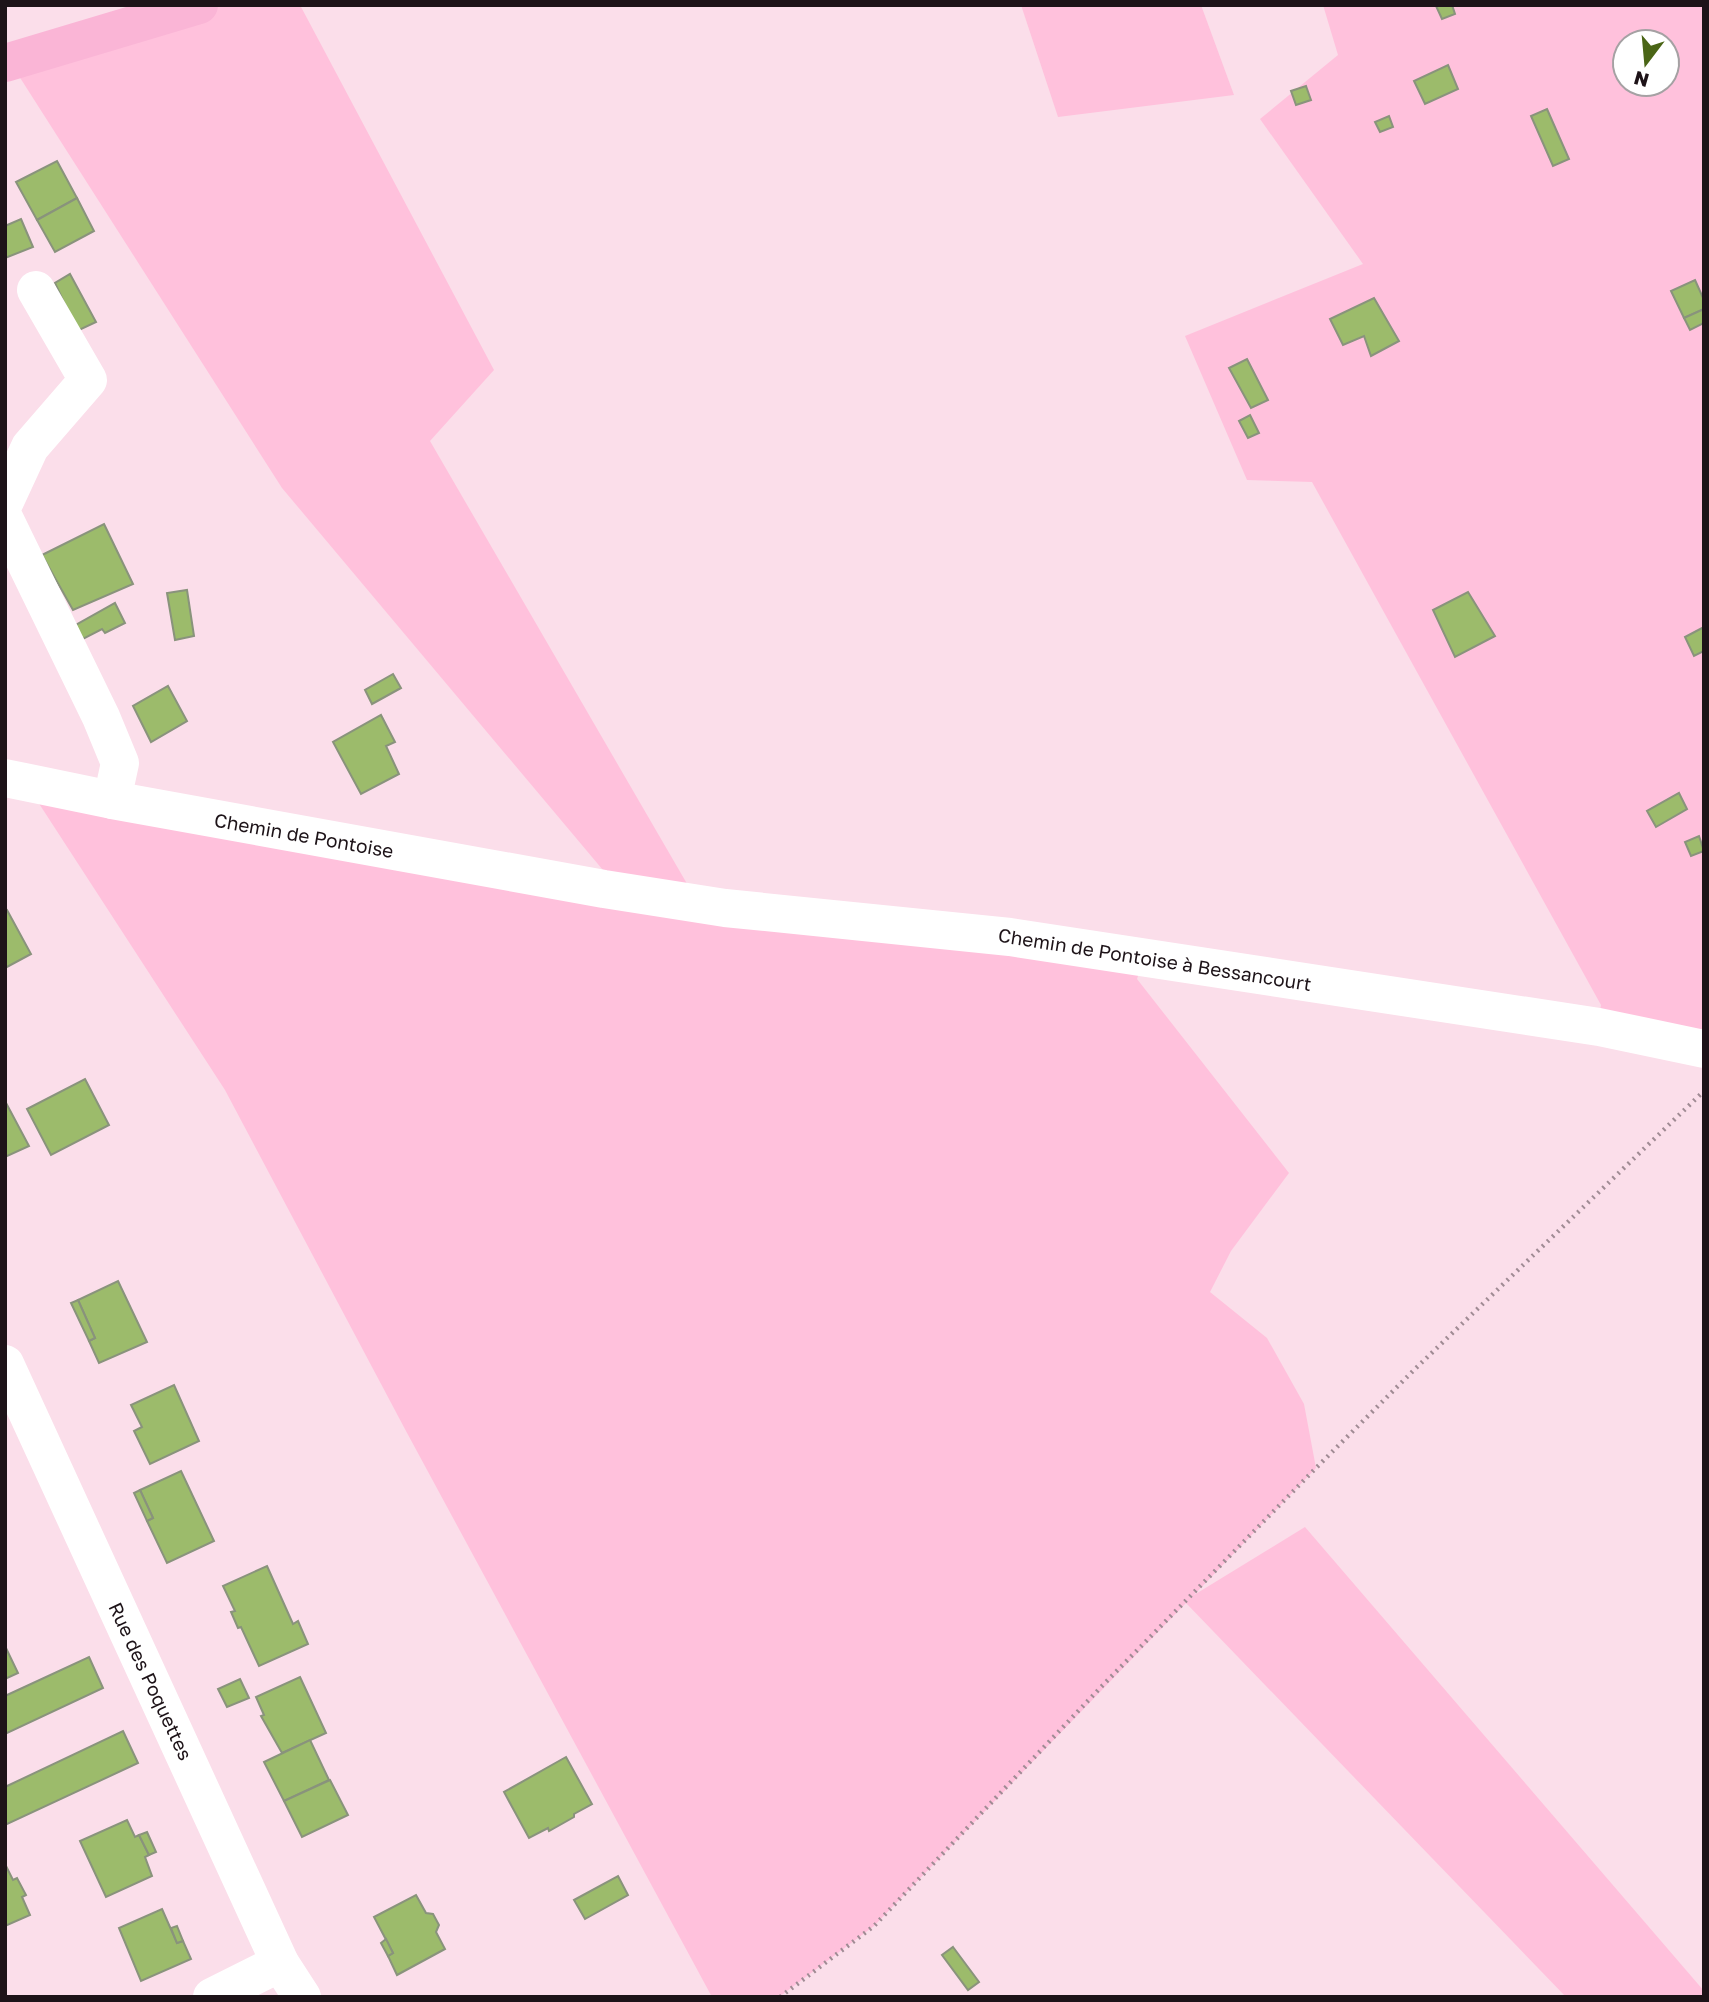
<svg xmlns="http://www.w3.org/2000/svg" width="1709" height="2002" viewBox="0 0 1709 2002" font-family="'Golos Text',sans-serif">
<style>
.green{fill:#ffc1dc;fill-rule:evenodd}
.building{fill:#9cbb6b;stroke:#89937c;stroke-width:2}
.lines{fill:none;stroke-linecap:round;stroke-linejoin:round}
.path{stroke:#a08b94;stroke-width:4.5;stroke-dasharray:2 5;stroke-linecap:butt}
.minor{stroke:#fff;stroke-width:38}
.major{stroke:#fab5d6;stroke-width:38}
.labels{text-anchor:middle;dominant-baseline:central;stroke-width:5;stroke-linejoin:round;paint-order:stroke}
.street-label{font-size:19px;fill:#1d1318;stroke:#fff}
</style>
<rect width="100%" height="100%" fill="#fbdeea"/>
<g class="green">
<path d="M168 5H300L494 370 430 441 704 913 1141 967 1137 979 1289 1173 1231 1251 1210 1292 1267 1338 1304 1404 1316 1468 1194 1595 1305 1527 1704 1991V1997H1566L1186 1603 874 1926 779 1997H712L406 1431 225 1090 25 782 634 907 282 488 10 62Z"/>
<path d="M1021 5H1201L1234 95 1058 117Z"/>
<path d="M1323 5H1704V1063L1595 1042 1601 1005 1312 482 1247 480 1185 336 1363 264 1260 119 1338 55ZM1625 42H1667V84H1625Z"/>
</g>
<g class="building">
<path d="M1452 5 1455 14 1442 19 1436 6Z"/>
<path d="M1448 65 1458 89 1425 104 1414 81Z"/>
<path d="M1306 86 1311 100 1296 105 1291 91Z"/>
<path d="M1547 109 1569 159 1553 166 1531 116Z"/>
<path d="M1389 116 1393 127 1380 132 1375 122Z"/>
<path d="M57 161 77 198 37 220 16 182Z"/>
<path d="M77 198 94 231 55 252 37 220Z"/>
<path d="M21 219 33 247 5 258V226Z"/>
<path d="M70 274 96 322 77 331 55 283Z"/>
<path d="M1695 280 1704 300V309L1684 318 1671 291Z"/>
<path d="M1374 298 1399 341 1371 356 1364 336 1343 345 1330 319Z"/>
<path d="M1704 309V323L1690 330 1684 318Z"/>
<path d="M1247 359 1268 400 1251 408 1229 368Z"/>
<path d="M1250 415 1259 433 1248 438 1239 421Z"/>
<path d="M104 524 133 584 73 610 42 555Z"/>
<path d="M187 590 194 636 175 640 167 593Z"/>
<path d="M1468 592 1495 636 1455 657 1433 610Z"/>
<path d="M115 603 125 623 105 633 102 629 81 640 74 626Z"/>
<path d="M1704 627V651L1694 656 1685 637Z"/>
<path d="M393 674 401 688 372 704 365 690Z"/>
<path d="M168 686 187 721 151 742 133 706Z"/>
<path d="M381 715 395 742 386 746 399 774 361 794 333 742Z"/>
<path d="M1679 793 1687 809 1656 827 1647 811Z"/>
<path d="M1699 836 1704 851 1691 856 1685 842Z"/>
<path d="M7 910 31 954 5 968V911Z"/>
<path d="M85 1079 109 1125 51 1155 27 1109Z"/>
<path d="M5 1101 29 1146 5 1157Z"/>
<path d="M118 1281 147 1342 99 1363 89 1341 95 1338 78 1300Z"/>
<path d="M78 1300 95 1338 89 1341 71 1303Z"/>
<path d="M174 1385 199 1441 150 1464 134 1431 142 1427 131 1405Z"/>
<path d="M181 1471 214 1541 167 1563 147 1521 153 1518 140 1490Z"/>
<path d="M140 1490 153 1518 147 1521 134 1493Z"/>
<path d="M267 1566 293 1624 298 1621 308 1644 259 1666 241 1627 238 1628 231 1612 235 1611 223 1586Z"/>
<path d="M5 1646 18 1673 5 1679Z"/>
<path d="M89 1657 103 1688 5 1734V1696Z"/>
<path d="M300 1677 326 1733 282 1753 261 1716 264 1715 256 1697Z"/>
<path d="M240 1679 249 1698 227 1707 218 1689Z"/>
<path d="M123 1731 138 1763 5 1825V1787Z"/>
<path d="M310 1740 329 1780 284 1801 264 1762Z"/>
<path d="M566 1757 592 1804 574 1814V1817L549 1831 548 1828 529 1838 504 1792Z"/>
<path d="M330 1780 348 1815 302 1837 284 1801Z"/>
<path d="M127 1820 135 1837 139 1835 149 1855 145 1857 152 1876 106 1897 80 1841Z"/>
<path d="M147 1832 156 1852 149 1855 139 1835Z"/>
<path d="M5 1864 13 1880 17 1878 26 1895 22 1897 30 1915 5 1926Z"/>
<path d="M618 1876 628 1895 585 1919 574 1900Z"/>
<path d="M416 1895 426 1913 433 1914 439 1925 436 1932 445 1949 397 1975 388 1956 393 1953 374 1917Z"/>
<path d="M162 1909 177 1943 183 1941 191 1959 141 1981 119 1928Z"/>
<path d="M177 1926 183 1941 177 1943 171 1928Z"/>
<path d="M386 1939 393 1953 388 1956 381 1943Z"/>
<path d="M953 1947 979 1982 968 1990 942 1955Z"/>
</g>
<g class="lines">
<path class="path" d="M780 1997 874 1926 1102 1686 1316 1468 1415 1369 1704 1091"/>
<g class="minor">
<path d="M5 501 30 447 88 380 36 290"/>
<path d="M5 520 101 717 120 763 112 800"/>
<path d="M5 778 112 800 604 889 725 908 1010 937 1599 1027 1704 1049"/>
<path d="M5 1364 280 1963 302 1997"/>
<path d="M212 1997 280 1963"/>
</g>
<path class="major" d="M5 63 199 5"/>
</g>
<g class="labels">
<g class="street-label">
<text transform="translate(304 835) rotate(10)">Chemin de Pontoise</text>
<text transform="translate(1155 959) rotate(9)">Chemin de Pontoise à Bessancourt</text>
<text transform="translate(151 1681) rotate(65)">Rue des Poquettes</text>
</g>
</g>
<rect width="1709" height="2002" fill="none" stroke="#1d1318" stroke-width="14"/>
<g transform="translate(1646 63) rotate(196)"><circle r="33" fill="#ffffff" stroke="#a5a1a3" stroke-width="2"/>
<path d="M0-5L12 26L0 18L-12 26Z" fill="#4a6516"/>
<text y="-10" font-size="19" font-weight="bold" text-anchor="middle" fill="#1d1318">N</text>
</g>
</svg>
